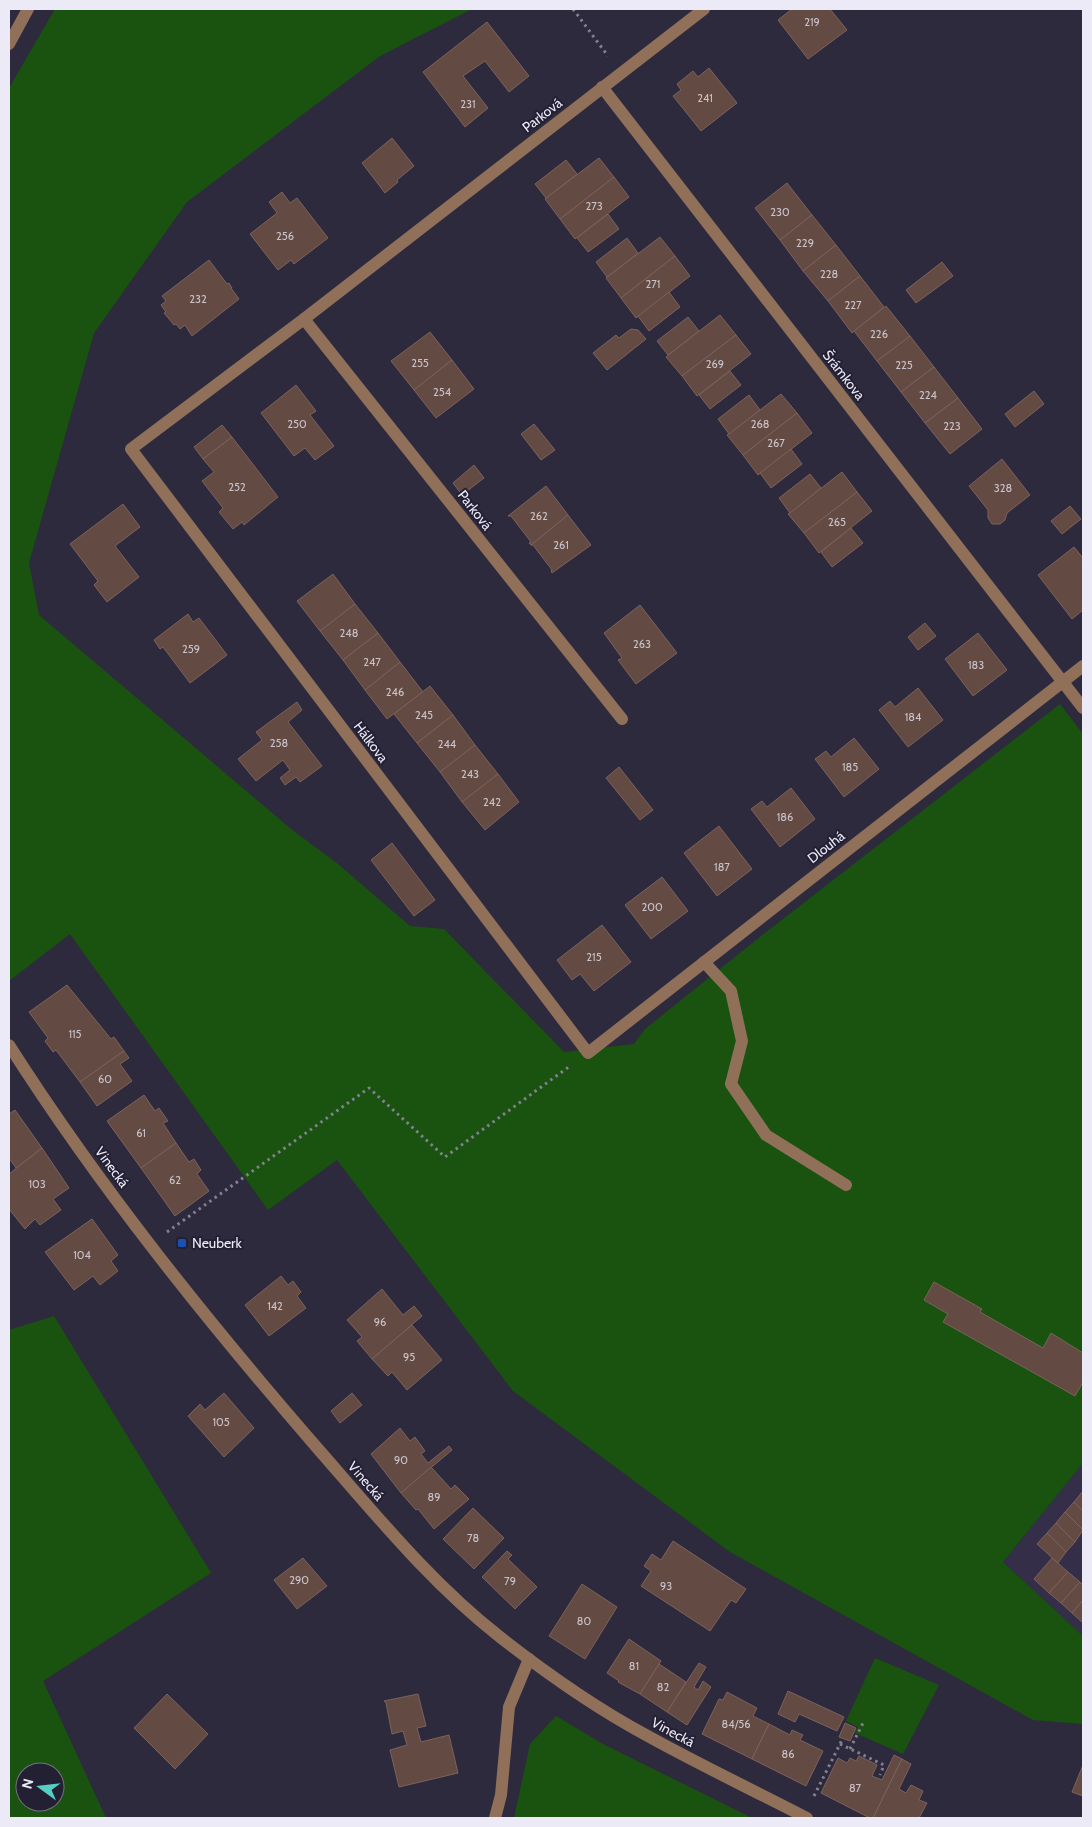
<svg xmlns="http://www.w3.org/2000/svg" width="1092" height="1827" font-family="Cabin,sans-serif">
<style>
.built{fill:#342e49}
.green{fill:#19530f;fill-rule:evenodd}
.building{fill:#634a43;stroke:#7d625b}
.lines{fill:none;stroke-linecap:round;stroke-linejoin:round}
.path{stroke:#838091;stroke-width:3;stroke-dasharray:2.5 4;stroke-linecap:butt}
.minor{stroke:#91705a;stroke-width:12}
.transit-dot{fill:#1a4fb4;stroke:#242034;stroke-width:2}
.labels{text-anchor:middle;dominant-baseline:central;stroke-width:4;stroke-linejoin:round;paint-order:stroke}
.number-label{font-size:11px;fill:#cac2ca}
.street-label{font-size:14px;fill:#eceaf7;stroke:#242034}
.poi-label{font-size:14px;fill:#eceaf7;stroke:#242034;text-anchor:start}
</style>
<rect width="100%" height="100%" fill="#2e2a3e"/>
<path class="built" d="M1083,1463v173l-80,-74z"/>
<g class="green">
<path d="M55,9h417l-92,47 -193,146 -93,131 -65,230 10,52 252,214 47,35 72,62 34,3 120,123 70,-8 11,-15 120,-96 295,-229 23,30v729l-80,99 80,74v88l-50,-4 -303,-168 -217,-161 -176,-231 -69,50 -198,-276 -61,47v-893z"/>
<path d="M54,1316l157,257 -168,108 63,137h-97v-488zM25,1772h30v30h-30z"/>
<path d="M875,1658l64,27 -36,69 -48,-21 3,-6 -12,-6z"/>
<path d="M556,1716l47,28 149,74h-238l16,-74z"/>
</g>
<g class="building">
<path d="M792,9h38l17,21 -39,29 -30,-39z"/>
<path d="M487,22l42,54 -20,16 -24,-31 -22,15 25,32 -23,19 -42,-55z"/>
<path d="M709,68l28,35 -36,28 -28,-35 8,-6 -4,-6 16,-13 5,6z"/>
<path d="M392,138l22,28 -17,14 1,2 -13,11 -23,-30z"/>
<path d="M599,158l15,19 -54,42 -15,-20z"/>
<path d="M566,160l11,14 -31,24 -11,-14z"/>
<path d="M614,177l15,20 -54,42 -15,-20z"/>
<path d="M787,183l25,32 -32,25 -25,-32z"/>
<path d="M282,192l8,11 7,-5 31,40 -34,26 -3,-4 -13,10 -28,-36 27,-21 -8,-11z"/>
<path d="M608,214l11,15 -31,23 -11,-14z"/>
<path d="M812,215l24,30 -33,26 -23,-31z"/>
<path d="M660,237l15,19 -54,42 -15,-20z"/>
<path d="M627,238l11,15 -31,24 -11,-15z"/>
<path d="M836,245l24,31 -32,25 -25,-30z"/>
<path d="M675,256l15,20 -54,42 -15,-20z"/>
<path d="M209,260l18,24 2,-1 3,5h-1l8,11 -47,37 -7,-11 -5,4 -4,-5 -2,1 -10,-12 2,-1 -5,-7 5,-4 -4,-5z"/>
<path d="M942,262l11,14 -37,27 -10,-13z"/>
<path d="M860,276l24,31 -32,26 -24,-32z"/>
<path d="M669,292l11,15 -31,24 -11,-15z"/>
<path d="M886,306l24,30 -33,25 -23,-30z"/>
<path d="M720,315l16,20 -54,41 -16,-19z"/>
<path d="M688,317l11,14 -31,24 -11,-14z"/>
<path d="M631,329l7,1 8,9 -39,31 -14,-17 23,-18 3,3z"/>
<path d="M430,332l22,28 -38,30 -23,-29z"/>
<path d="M736,335l15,19 -54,42 -15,-20z"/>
<path d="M910,336l24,31 -33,25 -24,-31z"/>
<path d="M452,360l22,29 -38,29 -22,-28z"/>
<path d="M934,367l24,31 -33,25 -24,-31z"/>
<path d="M730,371l11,14 -31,24 -11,-14z"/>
<path d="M296,385l20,26 -6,4 24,31 -19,14 -10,-12 -11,8 -33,-43z"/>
<path d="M1034,391l10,13 -29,23 -10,-13z"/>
<path d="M781,394l16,19 -54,42 -16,-20z"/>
<path d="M749,395l11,15 -31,24 -11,-15z"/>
<path d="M958,398l24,31 -32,25 -25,-31z"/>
<path d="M797,413l15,20 -54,42 -15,-20z"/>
<path d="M534,424l21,26 -14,10 -20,-26z"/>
<path d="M222,425l10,12 -29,22 -9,-12z"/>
<path d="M232,437l46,60 -34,28 -2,-3 -9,7 -14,-17 4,-4 -21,-27 12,-9 -11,-13z"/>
<path d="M791,449l11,15 -31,24 -11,-15z"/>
<path d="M1002,459l28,36 -23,18 -2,7 -5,4h-8l-4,-6v-8l-19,-24z"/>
<path d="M474,465l10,13 -22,17 -9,-12z"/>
<path d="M842,472l15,20 -53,41 -16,-19z"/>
<path d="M810,474l11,14 -31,25 -11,-15z"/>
<path d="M546,486l22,29 -37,30 -2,-2 2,-1 -20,-26h-3z"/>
<path d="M857,492l15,19 -53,42 -15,-20z"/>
<path d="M123,504l17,23 -25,19 24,31 -32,25 -13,-17 4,-4 -28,-37z"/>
<path d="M1070,506l11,13 -19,15 -11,-13z"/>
<path d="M568,515l23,30 -39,28 -1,-2 1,-1 -19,-25h-2z"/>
<path d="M851,528l12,15 -31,24 -11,-15z"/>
<path d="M1074,547l9,11v6l-1,1 1,3v42l-11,9 -34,-44z"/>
<path d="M333,574l22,30 -35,27 -23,-30z"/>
<path d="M355,604l23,29 -35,27 -23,-29z"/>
<path d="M640,605l37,48 -41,31 -18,-24 4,-2 -18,-25z"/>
<path d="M188,614l5,8 6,-4 28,37 -37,28 -27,-36 -3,2 -6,-9z"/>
<path d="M925,623l11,13 -18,14 -10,-13z"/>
<path d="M378,633l22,29 -35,28 -22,-30z"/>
<path d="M978,633l29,37 -34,26 -28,-37z"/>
<path d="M400,662l23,30 -36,27 -22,-29z"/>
<path d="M430,686l23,29 -36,28 -23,-29z"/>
<path d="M918,688l25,32 -35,27 -29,-37 11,-9 5,6z"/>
<path d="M297,702l5,8 -14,12 34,44 -22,16 -4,-5 -11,8 -5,-7 10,-8 -7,-10 -27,21 -18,-22 24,-19 -6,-8z"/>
<path d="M453,715l22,30 -35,27 -23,-29z"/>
<path d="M854,738l25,31 -35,28 -29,-38 11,-8 5,6z"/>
<path d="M475,745l23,29 -36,28 -22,-30z"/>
<path d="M619,767l34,43 -13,10 -34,-42z"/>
<path d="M498,774l21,28 -34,28 -23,-28z"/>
<path d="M791,788l24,31 -35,28 -29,-38 11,-8 5,6z"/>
<path d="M719,826l33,43 -35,27 -33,-43z"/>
<path d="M392,843l43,57 -21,16 -43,-56z"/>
<path d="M662,877l26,34 -37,28 -26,-34z"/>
<path d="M602,925l29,37 -37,29 -14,-17 -8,6 -15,-20z"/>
<path d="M67,985l44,54 3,-2 10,14 -44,31 -24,-32 -3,2 -8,-11 3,-3 -19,-26z"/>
<path d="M124,1051l5,7 -9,6 12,17 -35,25 -17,-24z"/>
<path d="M144,1095l11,16 4,-3 9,13 -5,2 13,20 -35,25 -34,-47z"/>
<path d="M15,1110l27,38 -26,20 -7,-10v-44z"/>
<path d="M176,1143l13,19 5,-3 7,11 -4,4 12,17 -34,25 -34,-48z"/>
<path d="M42,1148l27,40 -16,11 8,11 -21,15 -5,-6 -10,10 -16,-20v-35z"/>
<path d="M92,1219l26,36 -7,6 7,10 -18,14 -7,-9 -19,14 -29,-38z"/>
<path d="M281,1276l7,9 5,-4 8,11 -4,4 9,12 -37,28 -24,-31z"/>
<path d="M934,1282l48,27 -2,3 63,36 8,-15 32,20v29l-8,14 -132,-74 5,-8 -24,-14z"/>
<path d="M382,1289l21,26 11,-9 8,10 -50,43 -15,-18 5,-4 -15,-17z"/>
<path d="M412,1325l30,35 -35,30 -15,-18 -4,4 -16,-17z"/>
<path d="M224,1393l30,35 -30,29 -36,-41 12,-12 5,6z"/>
<path d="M352,1393l10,12 -22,18 -9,-12z"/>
<path d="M400,1428l10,13 5,-4 10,14 -4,3 7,9 21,-17 3,4 -51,43 -30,-39z"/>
<path d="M431,1467l20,22 4,-4 14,14 -35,30 -16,-20 -2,1 -15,-17z"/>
<path d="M1083,1491v20l-9,-9z"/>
<path d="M1074,1502l9,9v19l-18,-18z"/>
<path d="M473,1508l31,30 -30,31 -31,-30z"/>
<path d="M1065,1512l18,18 -8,12 -19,-19z"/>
<path d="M1056,1523l19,19 -9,10 -19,-19z"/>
<path d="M1047,1533l19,19 -8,11 -21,-19z"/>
<path d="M673,1541l73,48 -10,14 -5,-3 -21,31 -69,-45 10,-15 -7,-5 8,-12 9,6z"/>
<path d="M507,1551l5,4 -4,4 29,28 -22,22 -33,-32z"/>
<path d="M303,1558l24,28 -30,23 -23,-29z"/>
<path d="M1052,1558l16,14 -19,21 -15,-14z"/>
<path d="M1068,1572l12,10 -19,21 -12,-10z"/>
<path d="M1080,1582l3,3v15l-11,13 -11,-10z"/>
<path d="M582,1584l35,23 -32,52 -36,-23z"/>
<path d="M1083,1600v23l-11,-10z"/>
<path d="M629,1639l32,22 -21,33 -22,-12 1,-1 -12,-8z"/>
<path d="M699,1663l7,4 -12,20 4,3 5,-9 8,6 -24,38 -20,-13z"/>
<path d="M659,1664l27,18 -19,30 -27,-18z"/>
<path d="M788,1691l56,26 -7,14 -38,-17 -4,8 -17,-8z"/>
<path d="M727,1692l30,16 -4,8 16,8 -17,35 -50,-25 17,-35 4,1z"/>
<path d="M167,1694l41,40 -33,35 -41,-41z"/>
<path d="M418,1694l8,32 -9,2 4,14 28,-7 9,38 -59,14 -9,-37 17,-5 -4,-14 -11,3 -6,-31 -2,-2z"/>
<path d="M845,1723l11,5 -6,13 -11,-4z"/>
<path d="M769,1724l21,11 2,-5 11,5 -3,5 23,11 -17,35 -54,-27z"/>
<path d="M894,1755l8,4 -29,59h-3l-49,-25 17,-35 9,5 3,-5 6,3 3,-5 18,9 -5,11 10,4z"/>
<path d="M902,1759l9,5 -12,25 7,4 5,-8 12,6 -4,9 8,3 -8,15h-46z"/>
<path d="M1083,1765v31l-11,-4z"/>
</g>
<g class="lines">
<g class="path">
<path d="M573,9l35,47"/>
<path d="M167,1232l202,-144 76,69 125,-91"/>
<path d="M840,1744l44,21 -4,10"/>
<path d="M850,1749l14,-28"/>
<path d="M814,1796l28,-56"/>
</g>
<g class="minor">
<path d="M704,9l-400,310 -173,130 457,604 495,-387"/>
<path d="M9,44l19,-35"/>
<path d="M602,87l481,621"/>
<path d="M304,319l318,400"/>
<path d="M704,962l27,29 11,50 -11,43 35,51 80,50"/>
<path d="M9,1045c91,143 199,277 310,405 57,65 112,133 181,187 46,36 94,70 146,98 52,29 107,55 161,83"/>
<path d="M495,1818l6,-23 8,-88 20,-48"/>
</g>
</g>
<rect class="transit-dot" x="177" y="1238" width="10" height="10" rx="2.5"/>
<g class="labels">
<g class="number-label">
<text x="812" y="22">219</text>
<text x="705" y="98">241</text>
<text x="468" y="104">231</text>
<text x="594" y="206">273</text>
<text x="780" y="212">230</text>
<text x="285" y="236">256</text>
<text x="805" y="243">229</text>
<text x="829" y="274">228</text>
<text x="653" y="284">271</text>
<text x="198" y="299">232</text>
<text x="853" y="305">227</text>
<text x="879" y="334">226</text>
<text x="420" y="363">255</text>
<text x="715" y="364">269</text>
<text x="904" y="365">225</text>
<text x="442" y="392">254</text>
<text x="928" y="395">224</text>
<text x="297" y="424">250</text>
<text x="760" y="424">268</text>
<text x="952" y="426">223</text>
<text x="776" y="443">267</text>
<text x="237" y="487">252</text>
<text x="1003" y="488">328</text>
<text x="539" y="516">262</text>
<text x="837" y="522">265</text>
<text x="561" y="545">261</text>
<text x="349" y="633">248</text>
<text x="642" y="644">263</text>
<text x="191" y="649">259</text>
<text x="372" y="662">247</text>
<text x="976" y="665">183</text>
<text x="395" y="692">246</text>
<text x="424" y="715">245</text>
<text x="913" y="717">184</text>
<text x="279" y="743">258</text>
<text x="447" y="744">244</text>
<text x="850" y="767">185</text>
<text x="470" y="774">243</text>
<text x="492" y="802">242</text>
<text x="785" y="817">186</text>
<text x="722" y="867">187</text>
<text x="652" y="907">200</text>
<text x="594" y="957">215</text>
<text x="75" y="1034">115</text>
<text x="105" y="1079">60</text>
<text x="141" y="1133">61</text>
<text x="175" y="1180">62</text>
<text x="37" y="1184">103</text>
<text x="82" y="1255">104</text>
<text x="275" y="1306">142</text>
<text x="380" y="1322">96</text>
<text x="409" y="1357">95</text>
<text x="221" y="1422">105</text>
<text x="401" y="1460">90</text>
<text x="434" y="1497">89</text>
<text x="473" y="1538">78</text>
<text x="299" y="1580">290</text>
<text x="510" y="1581">79</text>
<text x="666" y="1586">93</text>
<text x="584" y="1621">80</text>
<text x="634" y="1666">81</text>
<text x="663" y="1687">82</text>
<text x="736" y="1724">84/56</text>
<text x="788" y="1754">86</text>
<text x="855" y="1788">87</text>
</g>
<g class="street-label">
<text transform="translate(542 115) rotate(-38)">Parková</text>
<text transform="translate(844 375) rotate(52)">Šrámkova</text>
<text transform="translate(475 510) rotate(52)">Parková</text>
<text transform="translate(371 742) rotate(53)">Hálkova</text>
<text transform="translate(826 847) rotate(-38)">Dlouhá</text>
<text transform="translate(112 1167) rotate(54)">Vinecká</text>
<text transform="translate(366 1481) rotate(49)">Vinecká</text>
<text transform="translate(673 1732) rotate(28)">Vinecká</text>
</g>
<g class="poi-label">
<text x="192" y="1243">Neuberk</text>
</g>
</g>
<rect width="1092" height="1827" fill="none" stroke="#eceaf7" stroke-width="20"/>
<g transform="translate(40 1787) rotate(285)"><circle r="24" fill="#242034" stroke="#747182"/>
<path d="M0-4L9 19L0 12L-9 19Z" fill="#56cec4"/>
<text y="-8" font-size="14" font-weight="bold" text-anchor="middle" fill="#eceaf7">N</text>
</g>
</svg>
